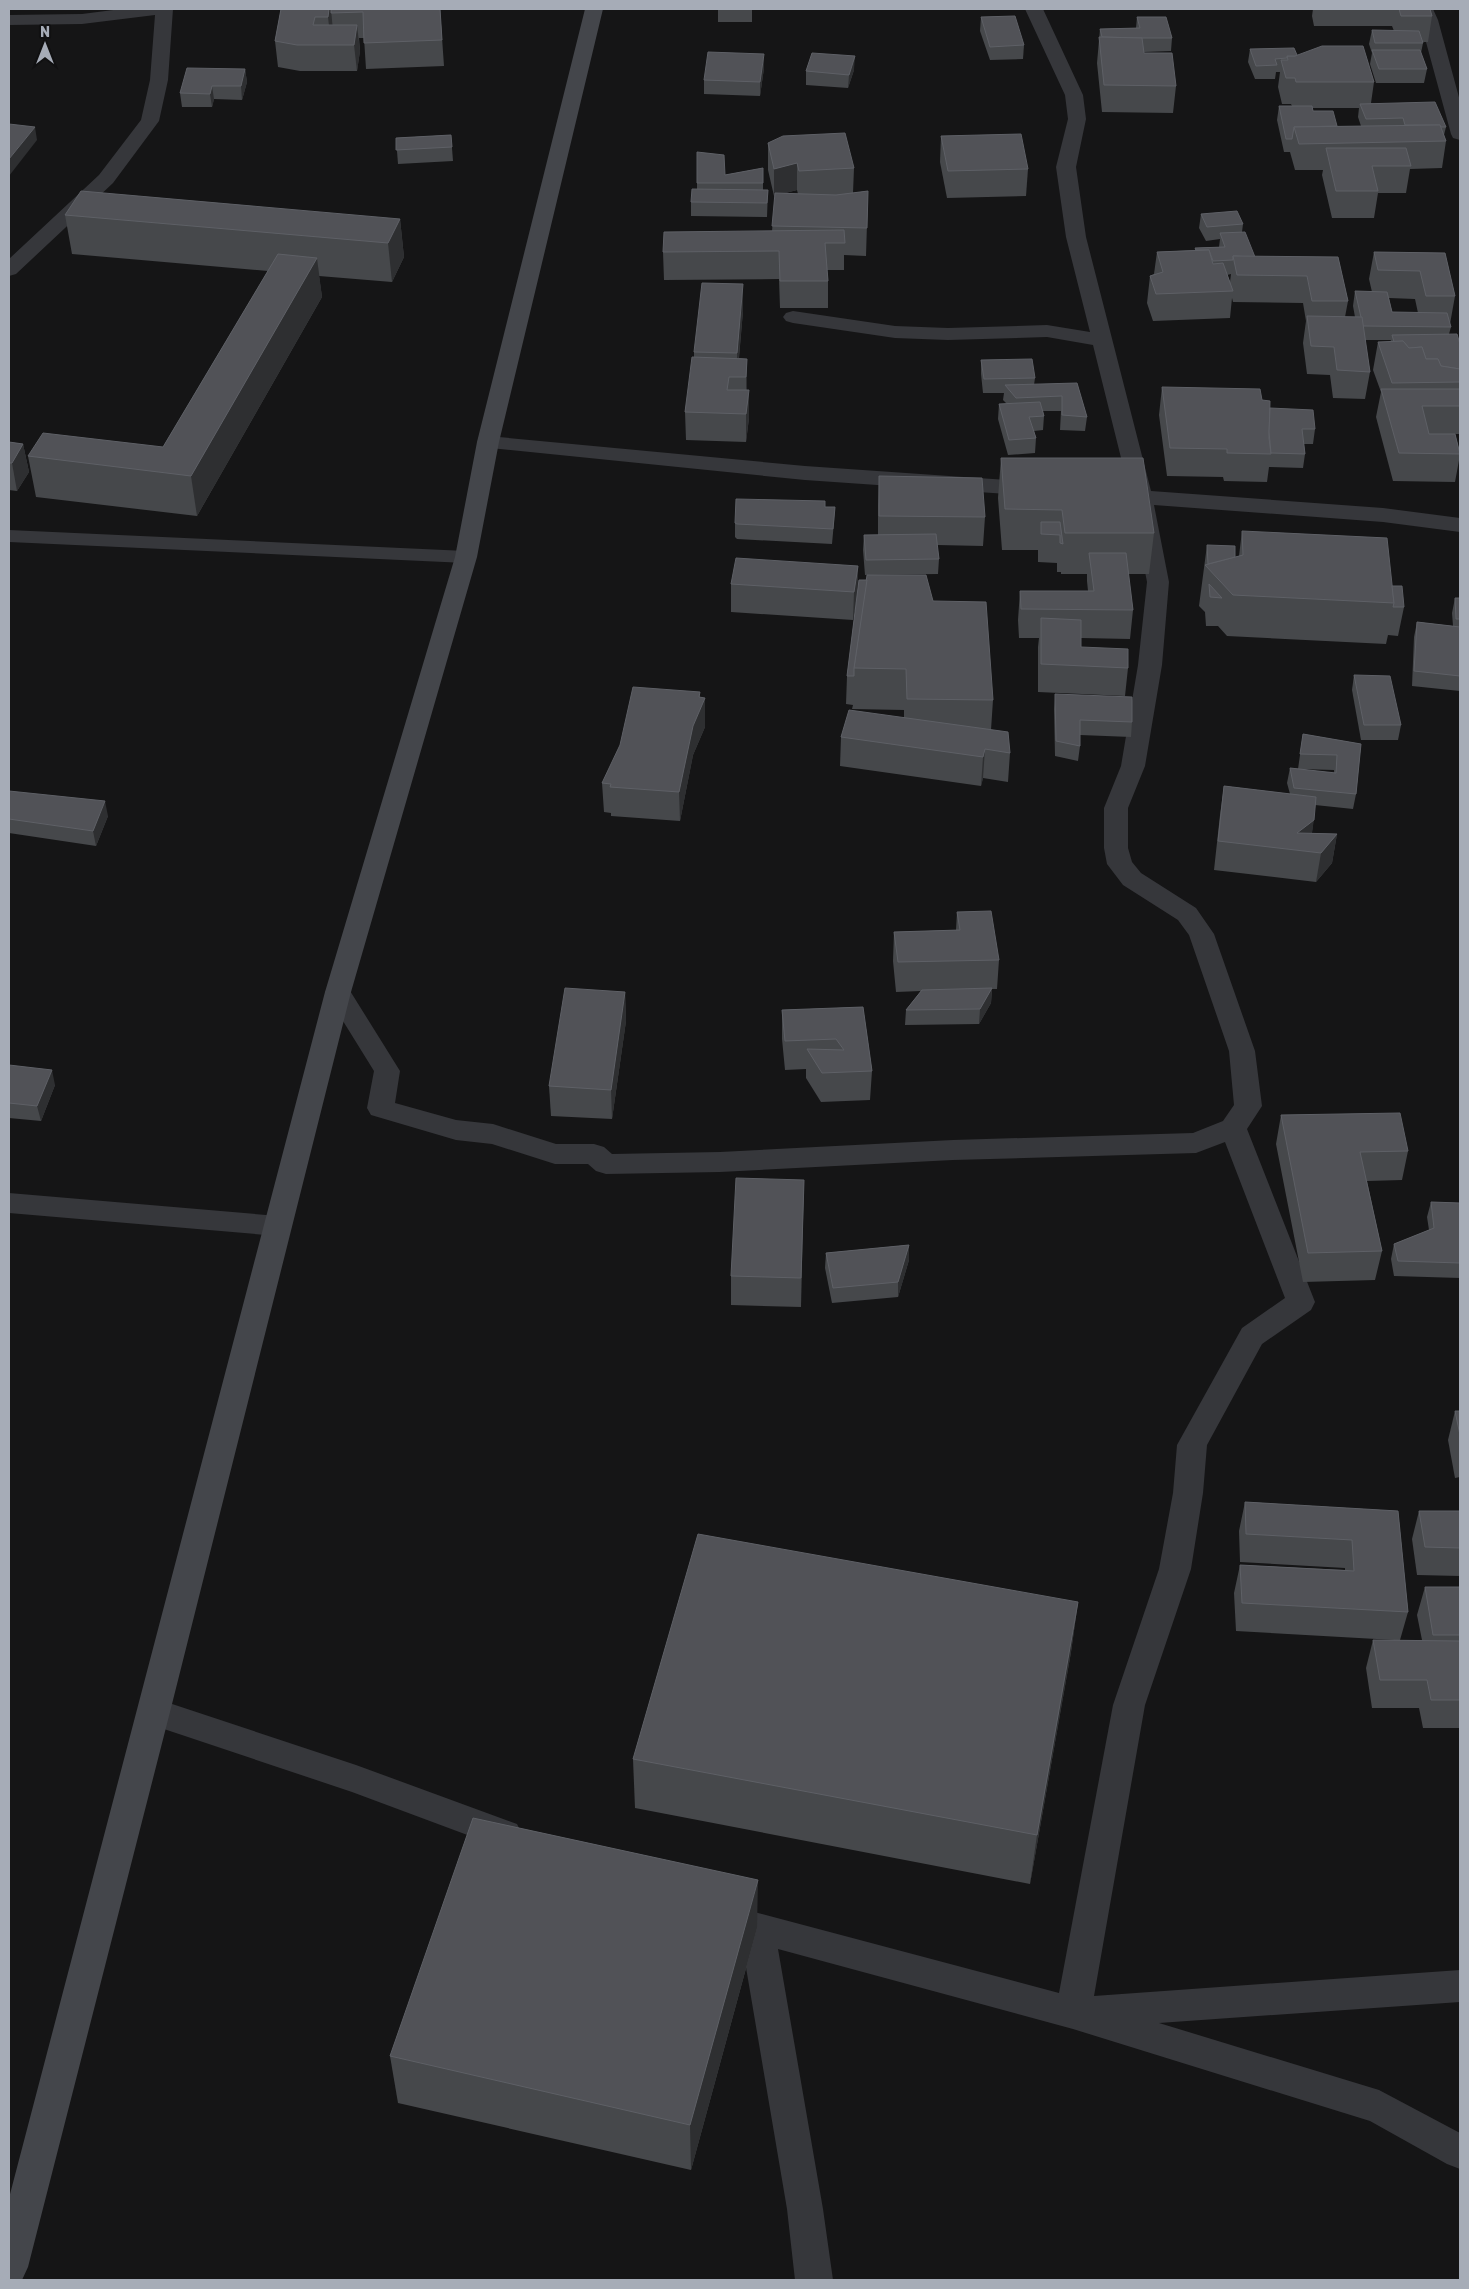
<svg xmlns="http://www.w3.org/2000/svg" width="1469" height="2289" font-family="Rubik,sans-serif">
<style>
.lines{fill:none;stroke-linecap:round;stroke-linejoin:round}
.service{fill:#36373b;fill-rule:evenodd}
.minor{fill:#36373b;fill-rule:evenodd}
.secondary{fill:#44464b;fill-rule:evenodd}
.wall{fill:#46484b;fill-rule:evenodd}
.shaded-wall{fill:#2e2f31}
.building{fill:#515257;stroke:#5e6066}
</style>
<rect width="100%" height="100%" fill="#151516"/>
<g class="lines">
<path class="service" d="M9,530l457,21 7,2 3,4 -3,4 -7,2 -457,-21z"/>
<g class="minor">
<path d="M121,9h52l-5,71 -9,41 -46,62 -97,91 -7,2v-17l90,-84 42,-55 9,-40 5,-65 -73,9 -73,1v-10l73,-1z"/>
<path d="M1025,9h18l40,86 3,24 -10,48 10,70 65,254 232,17 77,10v14l-77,-10 -229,-17 15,77 -7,83 -17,101 -17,42v40l4,14 9,11 55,35 18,26 41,117 7,55 -15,23 68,173 -4,8 -49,34 -55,101 -4,48 -12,76 -46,136 -51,291 366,-26v32l-301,21 220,67 81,43v36l-13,-5 -77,-43 -297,-92 -295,-80 45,260 10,71h-38l-8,-71 -46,-271 -32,-13 -5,-11 5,-11 12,-4 37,14 301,80 54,-288 46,-136 14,-76 4,-48 65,-117 43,-30 -60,-156 -29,11 -243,7 -233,12 -114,2 -10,-3 -8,-7h-33l-63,-20 -36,-4 -85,-25 -4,-7 7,-37 -49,-79 4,-6 9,-3 9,3 53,85 -5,32 61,17 37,4 63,20h38l10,3 8,7 108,-2 233,-12 240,-7 30,-12 11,-16 -5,-54 -40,-116 -11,-15 -55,-35 -16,-21 -3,-16v-40l17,-42 17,-101 9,-83 -15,-79 -14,-2 -3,-5 3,-5 11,-1 -36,-145 -46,-8 -99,3 -53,-2 -102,-15 -7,-2 -3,-4 3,-4 7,-2 102,15 53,2 99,-3 43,7 -24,-95 -10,-70 12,-48 -3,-24z"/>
<path d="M1415,9h18l5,11 22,81v39l-7,-2 -2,-4 -31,-114z"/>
<path d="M488,436l317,30 230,16 8,2 3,5 -3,5 -8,2 -230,-16 -325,-33 -3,-5 3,-5z"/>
<path d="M9,1193l269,23 10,3 4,7 -4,7 -10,3 -269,-23z"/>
<path d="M154,1698l202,67 161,59 5,10 -5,10 -12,5 -153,-57 -209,-70 -5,-10 5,-10z"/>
</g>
<path class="secondary" d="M585,9h18l-104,433 -22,115 -126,435 -181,720 -142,555 -6,13h-13v-82l316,-1206 130,-435 22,-115z"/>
</g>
<g class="wall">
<path d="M281,9h159l4,57 -78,3 -2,-31h-5l1,13 -3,20h-57l-22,-4 -3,-26z"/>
<rect x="718" y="9" width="34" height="13"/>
<path d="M1313,9h117l2,7 -4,26h-6l1,1 -2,10 6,16 -3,14h-48l-6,-19 2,-11 -3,-9 3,-14 22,1 -2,-5h-78l-2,-10z"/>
<path d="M981,17l43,28 -1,14 -33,1 -10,-29z"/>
<path d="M1137,17l35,21 -1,13 -27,1v1l32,33 -3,27 -71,-1 -5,-49 3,-34 36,-1z"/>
<path d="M1250,49l47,6 77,27 -3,21 75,24 -2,8 2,6 -4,27 -32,1 -4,24h-28l-4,25h-42l-10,-43 1,-5h-28l-5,-18h-6l-7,-32 2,-14h13l-1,-2h-9l-4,-17 2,-15h-4l-1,7h-20l-7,-17zM1313,108h46l-1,9 3,9h-24l-24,-15z"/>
<path d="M764,68l-4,28 -56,-2v-14z"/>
<path d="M245,69l2,13 -5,18 -28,-1 -2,8h-30l-2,-14z"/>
<path d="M854,70l-6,18 -42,-3v-14z"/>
<path d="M451,135l2,26 -55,3 -2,-26z"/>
<path d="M941,136l87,33 -2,27 -79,2 -7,-36z"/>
<path d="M768,143l86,25 -1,25 15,-2 -2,65 -22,-1v15h-17l1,11v27h-48l-1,-29 -115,1 -1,-28 109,-21 3,-35h-1l-6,-26zM797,190l1,4 -13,-1z"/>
<path d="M697,152l28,23 38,-7v22h5l-1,27 -76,-1v-14l6,-13z"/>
<path d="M1201,214l42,10 -1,8 13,25h83l10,44 -3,16h10l-2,-11 2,-15 17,1 -3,-13 5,-27 71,1 10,43 -5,28 1,3 -2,7 11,10v90h-5l5,19v2l-5,27 -62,-1 -17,-64 5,-25 -8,-22 5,-28h12l1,-2h-26l5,32 -5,27 -32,-1 -3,-23 -23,-1 -4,-31 3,-22 -3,-18 -70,-1 -1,-4 -2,20 -77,3 -6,-18 3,-27 4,-2 3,-22 38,-2v-2l24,-1 1,-8 -14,2 -7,-13zM1231,274l-1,8 -3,-7zM1389,298l26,1 3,14 -26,-1z"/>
<path d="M65,215l335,4 4,38 -12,25 -73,-6 3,21 -125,219 -161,-19 -8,-41 135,-9 105,-176 -196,-17z"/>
<path d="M743,311l-4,47 8,1v31l2,28 -3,24 -60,-2 -1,-28 9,-55v-5z"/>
<path d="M981,360l54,18 -1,7 43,-2 10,34 -2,14 -25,-1 1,-19h-18l1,5 -1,14 -9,1 2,7 -1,15 -27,2 -10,-36 1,-15h8l-4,-4 1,-7h-21l-2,-19z"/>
<path d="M1162,387l100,13 8,8 45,21 -2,15h-9l1,10 -2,14 -34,-1 -2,15 -43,-1 -1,-4 -56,-1 -8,-61z"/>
<path d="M9,442l14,2 6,28 -12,19 -8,-1z"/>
<path d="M1001,458l153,75 -5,41h-21l5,36 -3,29 -49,-1v9l47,21 -3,28 -87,-4v-45l1,-9h-20l-1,-18 2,-29h68l-1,-10v-7h-26v-2h-4v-9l-19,-1v-12h-36l-4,-52z"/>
<path d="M879,476l106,41 -2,29 -46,-1 2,14 -1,15 -73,1 -2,-25 1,-15h14v-30z"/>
<path d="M835,507l-1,15 -2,22 -95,-5 -2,-2v-14z"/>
<path d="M1242,531l150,55 12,21 -6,29 -10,-1 -2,9 -159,-8 -9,-10h-12l-1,-14 -6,-6 8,-61 28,12 4,-1z"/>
<path d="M858,566l-1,29 -4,25 -122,-8v-28z"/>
<path d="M859,580l74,21 60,99 -2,30 19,23 -2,29 -25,-4 -2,8 -141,-20 1,-29 63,-19v-8l-52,-1 1,-4 -7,-1 1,-28z"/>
<path d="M1455,598h5v93l-48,-5 2,-49 3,-15 36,4 -1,-13z"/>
<path d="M1354,675l47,50 -3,15h-37l-9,-50z"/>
<path d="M1055,694l77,28 -1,15 -51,-2v11l-2,15 -23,-5 -1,-47z"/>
<path d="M700,697l5,30 -12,28 -13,66 -69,-5v-3l-7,-1 -2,-29z"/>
<path d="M1303,734l58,10 -5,50 -3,15 -38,-4 -3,28 25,1 -5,29 -16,19 -102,-12 6,-55 4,-29 66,8 -3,-11 3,-15 44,5v-3l-36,-1z"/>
<path d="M9,791l99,25 -12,30 -87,-13z"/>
<path d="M957,912l42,48 -2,29h-5l-1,14 -12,21 -74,1 1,-15 15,-19 -25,1 -3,-31 1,-29 62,-2z"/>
<path d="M625,992l1,29 -14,98 -61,-3 -2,-30z"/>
<path d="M863,1007l9,64 -2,29 -49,2 -15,-24v-9l-21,1 -3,-31v-29z"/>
<path d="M9,1065l46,20 -14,36 -32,-3z"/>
<path d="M1281,1115l127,36 -6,29 -35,1 15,70 -7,29 -72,2 -27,-138z"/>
<path d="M804,1180l-3,127 -70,-2v-29z"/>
<path d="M1431,1202l29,1v75l-66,-2 -3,-17 3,-15 35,-14 -2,-13z"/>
<path d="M909,1245v15l-11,37 -66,6 -7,-35 1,-15z"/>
<path d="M1455,1411h5v66l-5,1 -7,-38z"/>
<path d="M1245,1502l153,9 10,101 -8,28h22l-5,-25 8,-28h35v141h-37l-4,-20h-47l-6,-40 7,-28h21l-158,-9 -2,-38 6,-28 105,5v-2l-105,-6 -1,-31z"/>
<path d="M1419,1511h41v65l-43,-1 -5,-36z"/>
<path d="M1078,1602l-7,50 -41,232 -395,-76 -2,-49z"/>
<path d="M757,1928l-66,242 -293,-67 -8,-47z"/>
</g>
<g class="shaded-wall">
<path d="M329,9h2l2,22 -2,12 -3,-26z"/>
<path d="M357,25l3,26 -3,20 -3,-26z"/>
<path d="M764,54v14l-4,28v-14z"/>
<path d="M855,56l-1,14 -6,18 1,-13z"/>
<path d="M245,69l2,13 -5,18 -1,-14z"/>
<path d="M212,86l2,13 -2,8 -2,-13z"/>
<path d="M35,127l2,13 -28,36v-17z"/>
<path d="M797,163v27l-23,6v-27z"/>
<path d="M400,219l4,38 -12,25 -4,-39z"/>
<path d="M317,258l5,39 -125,219 -6,-40z"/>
<path d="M743,284v27l-6,66v-24z"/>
<path d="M747,359v27l-1,19v-28z"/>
<path d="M749,390v28l-3,24v-28z"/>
<path d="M23,444l6,28 -12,19 -5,-28z"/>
<path d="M858,566l-1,29 -4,25 1,-28z"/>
<path d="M700,692v17l5,-11v29l-12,28 -13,66 -1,-29z"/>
<path d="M985,749l-2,29 -2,8 2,-29z"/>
<path d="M105,801l3,15 -12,30 -3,-15z"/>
<path d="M1314,820l-5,29 -12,-16z"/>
<path d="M1337,834l-5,29 -16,19 5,-29z"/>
<path d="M992,988l-1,15 -12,21 1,-15z"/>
<path d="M625,992l1,29 -14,98 -1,-29z"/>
<path d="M52,1070l3,15 -14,36 -4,-15z"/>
<path d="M909,1245v15l-11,37v-15z"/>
<path d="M1078,1602l-7,50 -41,232 7,-49z"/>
<path d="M758,1880l-1,48 -66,242 -1,-45z"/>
</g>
<g class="building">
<path d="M281,9h48l-1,8h-13l-2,8h44l-3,20h-57l-22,-4z"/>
<path d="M331,9h109l2,31 -78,3 -1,-31 -32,1z"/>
<path d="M1399,9h31l2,7h-31z"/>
<path d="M1015,16l9,29 -34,2 -9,-30z"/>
<path d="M1137,17h29l6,21h-30l-40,-1 -2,-8 40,-1z"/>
<path d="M1372,30l47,1 4,12h-48z"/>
<path d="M1099,37l43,1 2,15h28l4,33 -72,-1z"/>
<path d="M1322,46h41l11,36h-78l-1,-4h-9l-5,-18h7l-1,-4h8z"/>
<path d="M1294,48l3,7 -2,1h-8v2l-12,1 2,6 -21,1 -6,-17z"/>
<path d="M1372,50h48l7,19h-48z"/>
<path d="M708,52l56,2 -4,28 -56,-2z"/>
<path d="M812,53l43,3 -6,19 -43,-4z"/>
<path d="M187,68l58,1 -4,17h-29l-2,8 -30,-1z"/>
<path d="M1435,102l11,25h-5l-1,-2h-35l-2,-7 -37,1 -6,-15z"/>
<path d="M1279,106h33l1,5h20l4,15 -43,1 -2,12h-6z"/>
<path d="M9,124l26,3 -26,32z"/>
<path d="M1440,125l6,16 -147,3 -5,-17z"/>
<path d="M845,133l9,35 -55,3 -2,-8 -23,6 -6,-26 15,-7z"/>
<path d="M1021,134l7,35 -80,2 -7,-35z"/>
<path d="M451,135l1,12 -56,3v-12z"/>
<path d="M1326,148h80l5,18h-39l6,25h-42z"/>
<path d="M697,152l27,3 1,20 38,-7v15h-66z"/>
<path d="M692,189l76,1 -1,13 -76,-1z"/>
<path d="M81,191l319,28 -12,24 -323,-28z"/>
<path d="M868,191l-1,37 -95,-2 3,-33 61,2z"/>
<path d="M1237,211l6,13 -36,3 -6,-13z"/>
<path d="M844,230l1,13h-20l3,38h-48l-1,-30 -116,1 1,-20z"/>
<path d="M1245,232l10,25 -22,-1v4l-20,1 -4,-11h-13l-1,-2 30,-1 -5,-14z"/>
<path d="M1209,250l4,14 10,-1 10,28 -77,3 -6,-18 13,-4 -6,-20z"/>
<path d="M1374,252l71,1 10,43h-29l-6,-25 -42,-1z"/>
<path d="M278,254l39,4 -126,218 -163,-20 15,-23 120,14z"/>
<path d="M1233,256l105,1 10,44h-36l-5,-25 -70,-1z"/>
<path d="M702,283l41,1 -6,69 -43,-1z"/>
<path d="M1355,291l32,1 5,20 55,1 4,14 -88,-1z"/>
<path d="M1307,316l55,1 8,55 -33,-2 -3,-23 -23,-1z"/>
<path d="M1457,334l3,10v25l-19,-3 -3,-7h-12l-4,-12 -13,1 -6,-7 -9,1 -2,-7z"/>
<path d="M1403,341l6,7 13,-1 4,12h12l3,7 19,3v13l-68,1 -14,-41z"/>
<path d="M692,357l55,2 -1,18h-17l-2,13h22l-3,24 -61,-2z"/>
<path d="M1032,359l3,19 -51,1 -3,-19z"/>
<path d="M1077,383l10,34 -25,-2v-19l-46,2 -11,-13z"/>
<path d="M1162,387l98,2 2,11 8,1 -1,37 2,16 -44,-1v-4l-57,-1z"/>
<path d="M1381,389h79v17h-38l7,28h26l5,20 -61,-1z"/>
<path d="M1040,402l4,14 -15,1 7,21 -27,2 -10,-36z"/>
<path d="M1270,408l43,2 2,19h-13l3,25 -34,-1 -2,-21z"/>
<path d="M9,442l14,2 -11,19h-3z"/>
<path d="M1001,458h142l11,75h-89l-3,-23 -57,-1z"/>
<path d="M879,476l103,2 3,39 -106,-1z"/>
<path d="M736,499l89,2v6h10l-2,22 -96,-5 -2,-1z"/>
<path d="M1041,522h19l3,22 -3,-1v-8l-19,-1z"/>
<path d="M1242,531l145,7 7,65 -161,-8 -28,-30 38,-10z"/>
<path d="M936,534l3,25 -73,1 -2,-25z"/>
<path d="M1207,545l28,1v11l-27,7z"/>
<path d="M1089,553h37l7,57 -112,-1 -1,-18h74z"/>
<path d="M736,558l122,8 -4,26 -123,-8z"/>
<path d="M867,575h59l7,26 53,1 7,98 -86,-1 -1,-30 -52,-1z"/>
<path d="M859,580h8l-13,88v8h-7z"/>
<path d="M1209,584l13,14 -12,-1z"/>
<path d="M1392,586h10l2,21h-11l1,-4z"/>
<path d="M1455,598h5v21h-4z"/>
<path d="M1041,618l40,2v27l47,2v19l-87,-4z"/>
<path d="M1417,622l43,5v49l-46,-5z"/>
<path d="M1354,675l36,1 11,49h-37z"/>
<path d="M633,687l67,5 -1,5 6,1 -12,28 -14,66 -69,-5 1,-3 -9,-1 18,-38z"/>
<path d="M1055,694l77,3v25l-52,-2v26l-24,-5z"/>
<path d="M849,710l159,22 2,21 -25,-4 -2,8 -142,-20z"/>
<path d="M1303,734l58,10 -5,50 -62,-6 -4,-20 46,5 1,-18 -37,-1z"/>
<path d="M1224,786l92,11 -2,23 -17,13 40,1 -16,19 -103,-12z"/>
<path d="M9,791l96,10 -12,30 -84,-12z"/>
<path d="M991,911l8,49 -101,2 -4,-30 66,-2 -3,-18z"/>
<path d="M565,988l60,4 -14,98 -62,-4z"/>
<path d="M992,988l-12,21 -74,1 16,-20z"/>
<path d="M863,1007l9,64 -50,2 -15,-24 37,1 -8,-11 -51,2 -3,-31z"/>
<path d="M9,1065l43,5 -15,36 -28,-3z"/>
<path d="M1400,1113l8,38 -48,1 22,99 -74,2 -27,-138z"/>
<path d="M736,1178l68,2 -3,98 -70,-2z"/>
<path d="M1431,1202l29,1v60l-62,-2 -4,-17 40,-16z"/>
<path d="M909,1245l-11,37 -65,6 -7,-35z"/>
<path d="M1455,1411h5v24z"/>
<path d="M1245,1502l153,9 10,101 -166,-9 -2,-38 114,6 -2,-31 -106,-6z"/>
<path d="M1419,1511h41v37l-35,-1z"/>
<path d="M698,1534l380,68 -41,233 -404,-76z"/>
<path d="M1425,1587h35v48h-27z"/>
<path d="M1373,1640l87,1v59h-29l-4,-20h-47z"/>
<path d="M473,1818l285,62 -68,245 -300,-69z"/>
</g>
<rect width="1469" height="2289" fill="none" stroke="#a6acb7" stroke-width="20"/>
<g transform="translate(45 45)" stroke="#101011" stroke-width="4" paint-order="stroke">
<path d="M0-4L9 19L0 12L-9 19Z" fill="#a6acb7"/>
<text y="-8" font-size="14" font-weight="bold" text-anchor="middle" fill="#a6acb7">N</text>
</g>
</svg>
